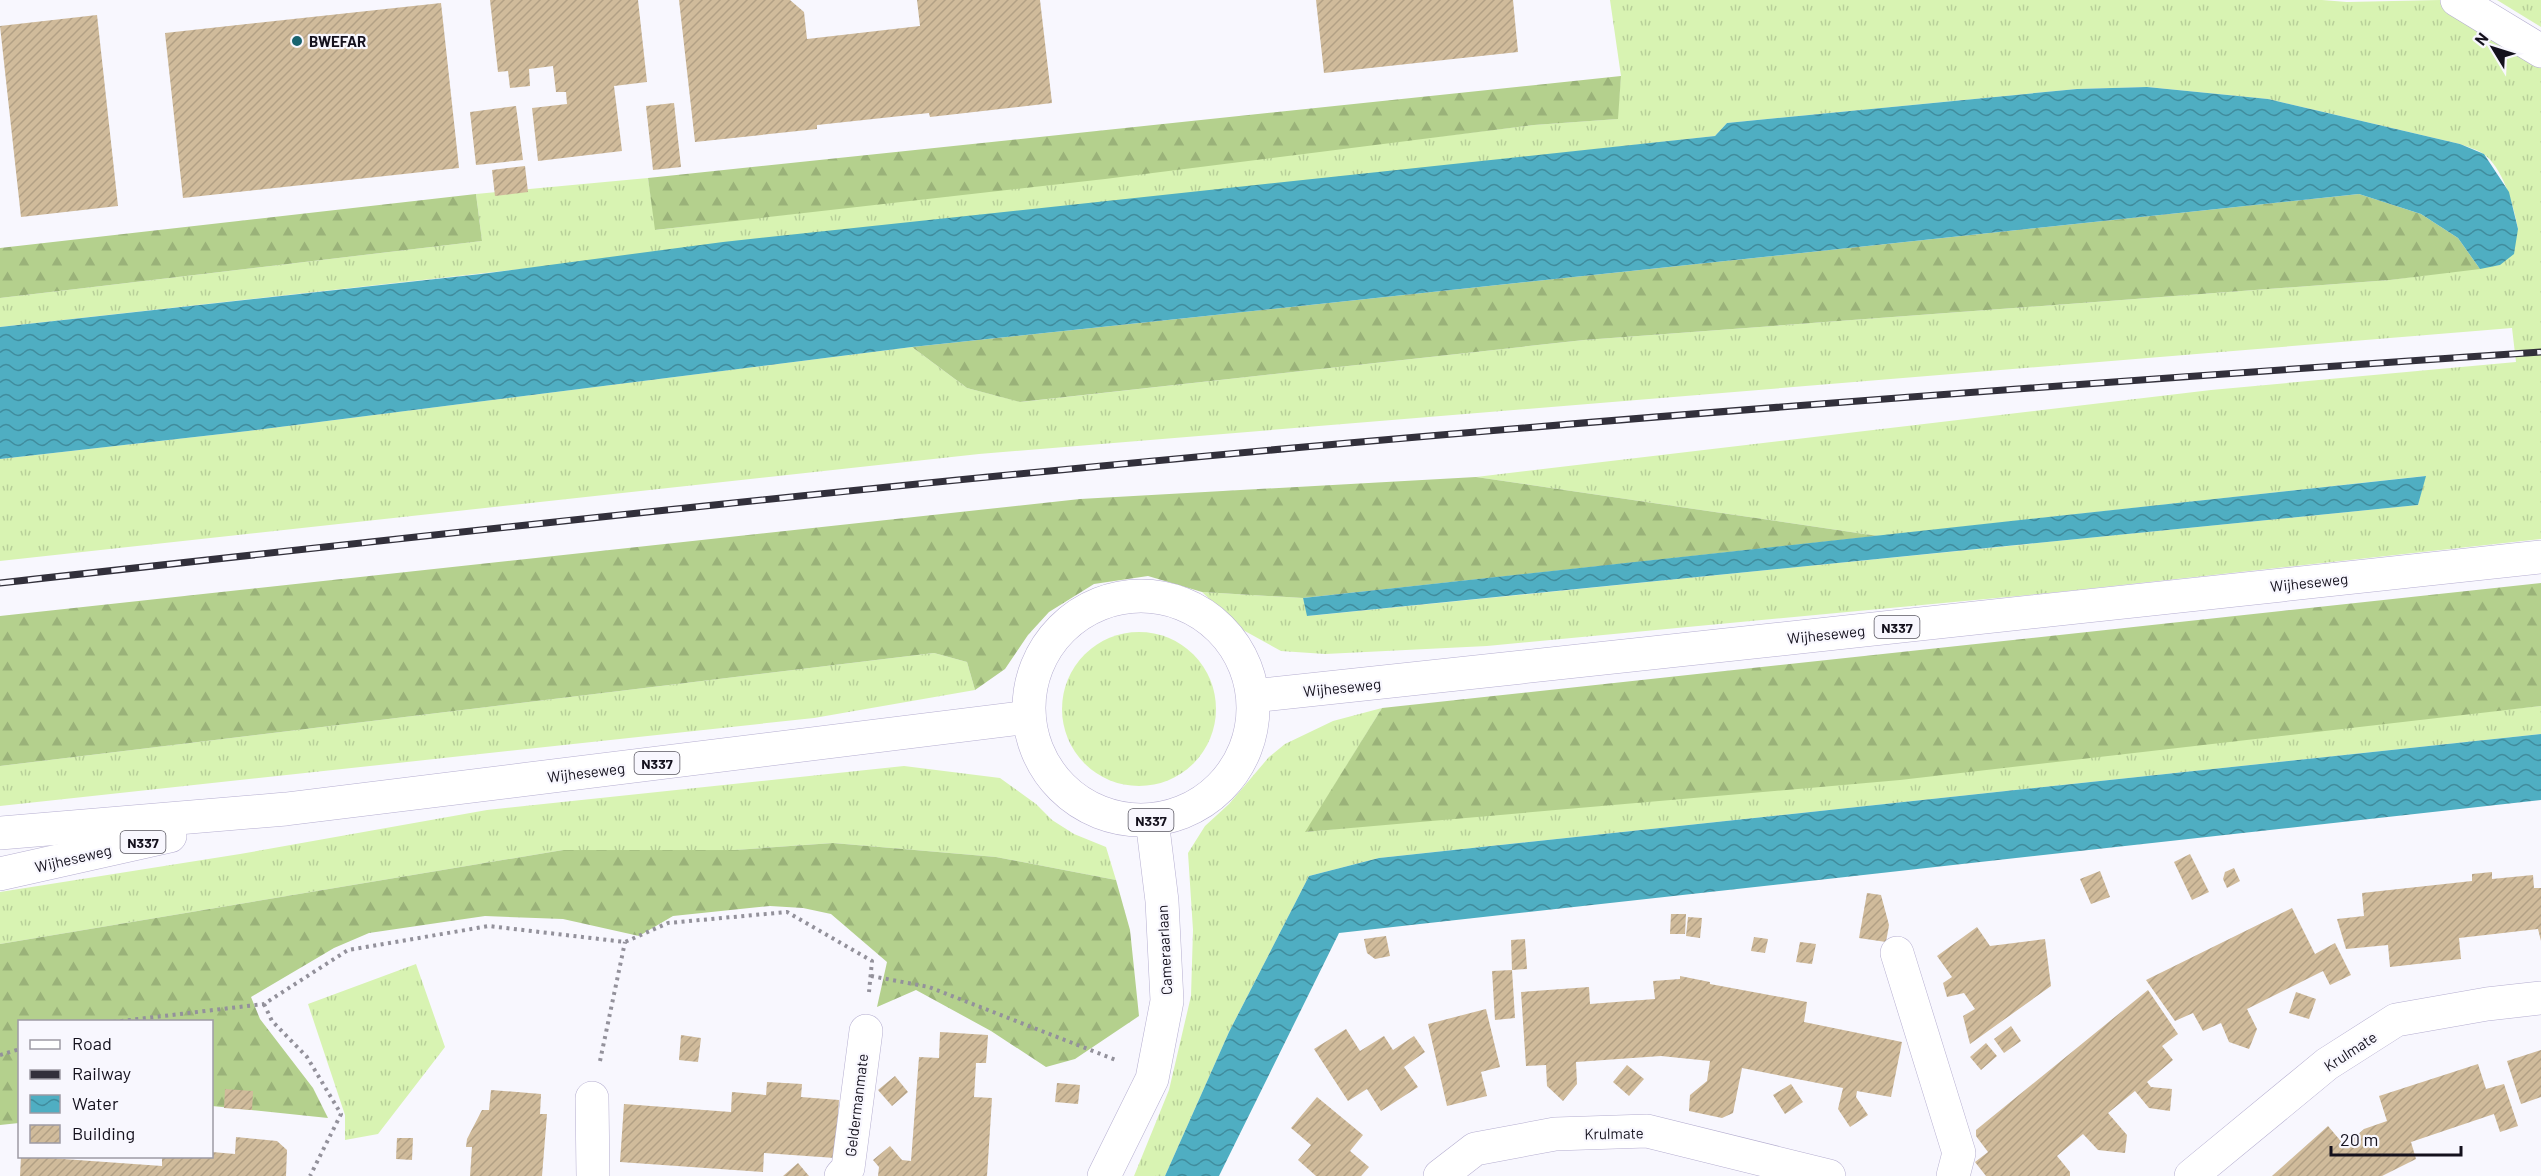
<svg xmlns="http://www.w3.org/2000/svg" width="2541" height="1176" font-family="Barlow,sans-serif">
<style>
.grass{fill:url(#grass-tufts)}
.forest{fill:url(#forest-firs)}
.water{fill:url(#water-waves)}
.building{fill:url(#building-hatch)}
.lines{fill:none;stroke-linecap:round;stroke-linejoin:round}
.minor-casing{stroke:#b5aed0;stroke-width:34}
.major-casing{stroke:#b5aed0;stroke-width:34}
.path{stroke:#93919b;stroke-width:4;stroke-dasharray:3 4.5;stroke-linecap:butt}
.minor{stroke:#fff;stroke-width:33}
.major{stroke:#fff;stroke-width:33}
.rail-casing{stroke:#32303b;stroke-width:7}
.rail{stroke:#f8f7fe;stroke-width:4.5;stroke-dasharray:14;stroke-linecap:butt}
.poi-dot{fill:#18636f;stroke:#f8f7fe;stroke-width:2}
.labels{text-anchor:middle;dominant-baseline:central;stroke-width:4.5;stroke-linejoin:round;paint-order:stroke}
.shield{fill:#f8f7fe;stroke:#585660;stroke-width:1.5}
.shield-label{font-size:14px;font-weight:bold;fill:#14111d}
.poi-label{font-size:15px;font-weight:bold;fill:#14111d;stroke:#f8f7fe;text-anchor:start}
.street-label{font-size:15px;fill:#14111d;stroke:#f8f7fe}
</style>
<defs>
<pattern id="grass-tufts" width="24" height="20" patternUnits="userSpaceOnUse" patternTransform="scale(1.5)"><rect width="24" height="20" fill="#d8f3b2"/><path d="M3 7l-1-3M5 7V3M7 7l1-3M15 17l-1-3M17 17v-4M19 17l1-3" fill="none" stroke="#b8cf99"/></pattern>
<pattern id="forest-firs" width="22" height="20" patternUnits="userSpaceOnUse" patternTransform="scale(1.5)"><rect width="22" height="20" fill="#b4d08d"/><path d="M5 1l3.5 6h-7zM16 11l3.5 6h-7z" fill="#9ab279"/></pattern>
<pattern id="water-waves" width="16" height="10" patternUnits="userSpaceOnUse" patternTransform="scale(1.5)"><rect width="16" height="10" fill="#4faec2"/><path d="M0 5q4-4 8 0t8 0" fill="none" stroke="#408c9d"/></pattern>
<pattern id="building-hatch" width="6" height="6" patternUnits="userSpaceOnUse" patternTransform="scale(1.5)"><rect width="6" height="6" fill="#d0bb9b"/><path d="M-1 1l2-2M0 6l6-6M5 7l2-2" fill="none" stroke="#b2a085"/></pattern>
</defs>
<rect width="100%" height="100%" fill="#f8f7fe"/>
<g class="grass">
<path d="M1610,0h712l25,2 93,-2 101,61v478l-492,54 -562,53 -162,8 -44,-3 -38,-21 -41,-38 101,6 5,18 1110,-111 7,-29 -547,60 -402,-59 735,-87 305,-28 -4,-34 -1533,126 -979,107v-102l248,-28 664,-84 55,41 54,14 563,-62 806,-60 110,-15 18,-36c-4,-22 -15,-63 -36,-76 -6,-4 -15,-6 -22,-9l-192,-45 -121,-12 -70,2 -350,34 -12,13 -1715,191v-29l482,-57 -6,-47 172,-16 8,52 878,-105 83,-6 4,-43z"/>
<path d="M2497,0h44v27z"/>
<circle cx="1139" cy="709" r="77"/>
<path d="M934,653l33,9 8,28 -161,28 -814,88v-40z"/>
<path d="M2541,706v28l-1162,124 -70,18 -80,156 -64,144h-31l35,-86 22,-94 2,-66 -5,-77 17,-27 24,-22 40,-47 16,-13 48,-23 49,-13 -76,124z"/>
<path d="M904,766l96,12 36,26 16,16 22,14 32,13 10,33 -120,-23 -163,-14 -98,7h-172l-563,94v-52l240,-38 247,-44z"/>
<path d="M416,964l29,83 -67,87 -33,6v-25l-37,-111z"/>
</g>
<g class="forest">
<path d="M1621,76l-3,43 -84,6 -429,54 -450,51 -7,-52z"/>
<path d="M476,194l6,47 -482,57v-50z"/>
<path d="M2359,194l62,20 37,24 22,31 -90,11 -806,60 -564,62 -53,-14 -55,-41z"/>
<path d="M1476,477l402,59 -575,62 -101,-6 -54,-16 -54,8 -45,28 -21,23 -23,34 -30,21 -8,-28 -33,-9 -934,113v-150l1080,-117z"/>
<path d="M2541,583v123l-641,74 -595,52 77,-124z"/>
<path d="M833,843l163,14 120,23 14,50 9,86 -64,43 -29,8 -55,-36 -75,-41 -39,17 10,-45 -56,-48 -28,-6 -33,-2 -97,10 -34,20 -76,-17 -78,-3 -116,17 -35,15 -83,49 9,22 53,69 15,30 -116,-12v-84h-192l-1,101 -19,2v-181l563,-94h172z"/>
</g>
<g class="water">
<path d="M2147,87l121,12 192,45 24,10 25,38 9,37 -4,25 -14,11 -20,4 -22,-31 -37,-24 -62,-20 -1447,153 -664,84 -248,28v-132l481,-53 242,-32 992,-106 12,-13 350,-34z"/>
<path d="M2426,476l-8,29 -1111,111 -4,-18z"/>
<path d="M2541,734v66l-1202,133 -120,243h-54l64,-144 80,-156 70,-18z"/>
</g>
<g class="building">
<path d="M490,0h148l9,82 -33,4 8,65 -84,10 -6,-53 35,-4 -1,-12h-10l-3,-26 -24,3 1,17 -20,2 -2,-17 -10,1z"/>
<path d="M679,0h111l14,12 3,27 113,-13 -3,-26h123l12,103 -122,14 -1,-4 -112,12v4l-122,13z"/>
<path d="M1316,0h197l5,52 -194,21z"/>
<path d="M441,3l18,165 -276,30 -18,-165z"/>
<path d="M97,15l21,191 -97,11 -21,-191z"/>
<path d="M674,103l7,64 -28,3 -7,-64z"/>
<path d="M516,106l7,54 -47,5 -6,-53z"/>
<path d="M525,166l3,26 -33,4 -3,-26z"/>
<path d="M2190,854l19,38 -17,8 -18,-38z"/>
<path d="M2234,868l6,13 -13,7 -4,-9 2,-7z"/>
<path d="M2100,871l10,26 -19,7 -11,-25z"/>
<path d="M2492,872v7l41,-4 1,13h7v53l-3,-12 -79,9 2,21 -71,8 -2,-22 -42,4 -9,-30 27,-3 -2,-23 110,-12v-7z"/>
<path d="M1867,893l14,2 8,30 -3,17 -27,-4z"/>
<path d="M2292,908l23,46 20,-11 16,32 -21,10 -7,-14 -76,38 10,20 -8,20 -20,-7 -8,-19 -18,8 -10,-18 -18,8 -29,-41z"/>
<path d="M1671,914h15l-1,20h-15z"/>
<path d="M1688,917l14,1 -2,20 -14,-2z"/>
<path d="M1977,927l13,19 55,-7 6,47 -81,58 -7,-28 12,-7 -11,-16 -17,4 -4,-14 9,-6 -15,-21z"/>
<path d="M1386,936l4,20 -15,3 -8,-6 -3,-14z"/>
<path d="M1754,937l14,2 -3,14 -14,-2z"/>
<path d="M1525,939l2,30 -15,1 -1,-30z"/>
<path d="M1800,942l16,2 -4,20 -16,-2z"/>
<path d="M1512,970l3,48 -20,2 -3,-49z"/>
<path d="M1680,976l30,6v2l97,18 -3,20 98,20 -11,55 -34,-6 -1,6 12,18 -18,12 -12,-18 5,-21 -101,-20 -9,45 -11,5 -33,-7 1,-16 17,-14 3,-20 -49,-5 -85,6 1,22 -14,17 -16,-15 -1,-21 -20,1 -5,-74 68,-5 1,17 65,-5 -2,-18 27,-2z"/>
<path d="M2148,990l30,44 -16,12 11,14 -26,22 4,5 21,2 -2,22 -21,-3 -14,-17 -27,22 19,22 -2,18 -27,-3 -15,-16 -26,22 13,16v4h-84l-11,-14 13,-10 -12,-16v-6z"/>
<path d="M2296,992l20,7 -7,20 -20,-6z"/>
<path d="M1486,1009l14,58 -19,5 6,24 -40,10 -19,-82z"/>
<path d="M2011,1026l10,15 -17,12 -10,-14z"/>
<path d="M1346,1029l14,22 24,-15 9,14 21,-14 11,16 -21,15 14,20 -37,24 -14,-22 -19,12 -34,-52z"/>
<path d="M940,1032l48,3 -2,28h-10l-2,34 18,1 -5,78h-109l1,-9 -6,-7 17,-14 12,14 9,1 8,-104 20,1z"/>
<path d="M681,1035l20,3 -3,24 -19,-2z"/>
<path d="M1986,1043l11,13 -16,14 -11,-13z"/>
<path d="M2541,1050v47l-20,7 -14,-43z"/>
<path d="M2478,1064l8,25 18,-5 14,42 -18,6 -6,-18 -83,28 5,17 -34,17h-110l56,-50 17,20 19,-17 23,-8 -8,-25z"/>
<path d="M1627,1065l17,14 -15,17 -16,-14z"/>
<path d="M895,1076l13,16 -16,14 -14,-16z"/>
<path d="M767,1082l35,2 -1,13 38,3 -4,58 -71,-5 -1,19 -143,-10 4,-58 107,8 1,-20 34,3z"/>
<path d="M1057,1083l23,2 -2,19 -23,-2z"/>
<path d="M1791,1084l12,18 -18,12 -12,-19z"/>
<path d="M225,1089l28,2 -1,19 -28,-2z"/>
<path d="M491,1090l50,4 -1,20h7l-5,62h-72l2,-29h-6l1,-8 15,-29h7z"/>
<path d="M1317,1097l46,38 -13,16 19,16 -8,9h-45l-18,-16 13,-15 -20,-17z"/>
<path d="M236,1137l41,4 10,9 -1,26h-266l1,-20 141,10v-10h50v-4l23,2z"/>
<path d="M397,1138h16l-1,22 -16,-1z"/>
<path d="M798,1163l11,13h-26l7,-6z"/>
</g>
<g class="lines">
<g class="minor-casing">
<g id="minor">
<path d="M2457,0l84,51"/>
<path d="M1897,953l62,200 -6,23"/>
<path d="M592,1098l1,78"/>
<path d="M841,1176l7,-8 18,-137"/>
<path d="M1104,1176l48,-97 15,-78 -5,-100 -10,-81"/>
<path d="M1440,1176l35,-27 80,-15 92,-3 182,45"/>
<path d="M2191,1176l136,-112 69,-44 91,-16 54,-6"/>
</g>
</g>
<g class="major-casing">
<g id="major">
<circle cx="1141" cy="708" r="112"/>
<path d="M1253,696l1288,-139"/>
<path d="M0,833l286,-24 743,-92"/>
<path d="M0,874l170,-38"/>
</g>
</g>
<g class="path">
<path d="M871,976l58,11 187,73"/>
<path d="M264,1004l8,17 35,36 34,57 -31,62"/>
<path d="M113,1022l151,-18 84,-54 141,-24 136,16 43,-19 119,-11 85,49 -3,31"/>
<path d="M0,1055l20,-6"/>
<path d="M600,1061l25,-119"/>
</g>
<use href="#minor" class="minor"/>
<use href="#major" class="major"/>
<g class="rail-casing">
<path id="rail" d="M0,583c476,-53 952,-106 1429,-147 370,-32 741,-59 1112,-84"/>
</g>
<use href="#rail" class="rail"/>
</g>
<circle class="poi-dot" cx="297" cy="41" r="6"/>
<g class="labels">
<g class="shield">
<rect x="1874.5" y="616" width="45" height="22" rx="4.5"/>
<rect x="634.5" y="752" width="45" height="22" rx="4.5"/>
<rect x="1128.5" y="809" width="45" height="22" rx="4.5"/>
<rect x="120.5" y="831" width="45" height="22" rx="4.5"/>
</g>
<g class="shield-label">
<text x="1897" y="627">N337</text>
<text x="657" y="763">N337</text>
<text x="1151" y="820">N337</text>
<text x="143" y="842">N337</text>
</g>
<g class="poi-label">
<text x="309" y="41">BWEFAR</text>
</g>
<g class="street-label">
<text transform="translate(2309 582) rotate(-6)">Wijheseweg</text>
<text transform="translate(1826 634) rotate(-6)">Wijheseweg</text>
<text transform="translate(1342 687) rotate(-6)">Wijheseweg</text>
<text transform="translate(586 772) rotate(-7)">Wijheseweg</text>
<text transform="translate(73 858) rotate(-13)">Wijheseweg</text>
<text transform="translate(1164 950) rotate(-93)">Cameraarlaan</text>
<text transform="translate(2350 1051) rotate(-33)">Krulmate</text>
<text transform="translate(856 1105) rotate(-83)">Geldermanmate</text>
<text transform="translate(1614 1133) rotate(-1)">Krulmate</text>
</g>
</g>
<rect x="18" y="1020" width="195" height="138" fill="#f8f7fe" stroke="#9d9ba4" stroke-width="1.5"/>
<rect x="30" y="1040" width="30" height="9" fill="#ffffff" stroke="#9d9ba4" stroke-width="1.5"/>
<text x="72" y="1050" font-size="18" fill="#14111d">Road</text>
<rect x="30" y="1070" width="30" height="9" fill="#32303b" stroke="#9d9ba4" stroke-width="1.5"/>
<text x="72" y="1080" font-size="18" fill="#14111d">Railway</text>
<rect x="30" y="1095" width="30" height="18" fill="url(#water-waves)" stroke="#9d9ba4" stroke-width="1.5"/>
<text x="72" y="1110" font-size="18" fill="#14111d">Water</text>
<rect x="30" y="1125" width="30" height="18" fill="url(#building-hatch)" stroke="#9d9ba4" stroke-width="1.5"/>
<text x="72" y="1140" font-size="18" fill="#14111d">Building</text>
<g transform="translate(2493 48) rotate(308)" stroke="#f8f7fe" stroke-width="4.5" paint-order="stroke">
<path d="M0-4.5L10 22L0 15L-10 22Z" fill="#14111d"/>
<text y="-9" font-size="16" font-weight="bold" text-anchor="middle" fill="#14111d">N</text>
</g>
<path d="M2331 1146v9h130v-9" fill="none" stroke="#14111d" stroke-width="3"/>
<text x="2340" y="1146" font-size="18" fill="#14111d" stroke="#f8f7fe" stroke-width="4.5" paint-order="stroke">20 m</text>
</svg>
